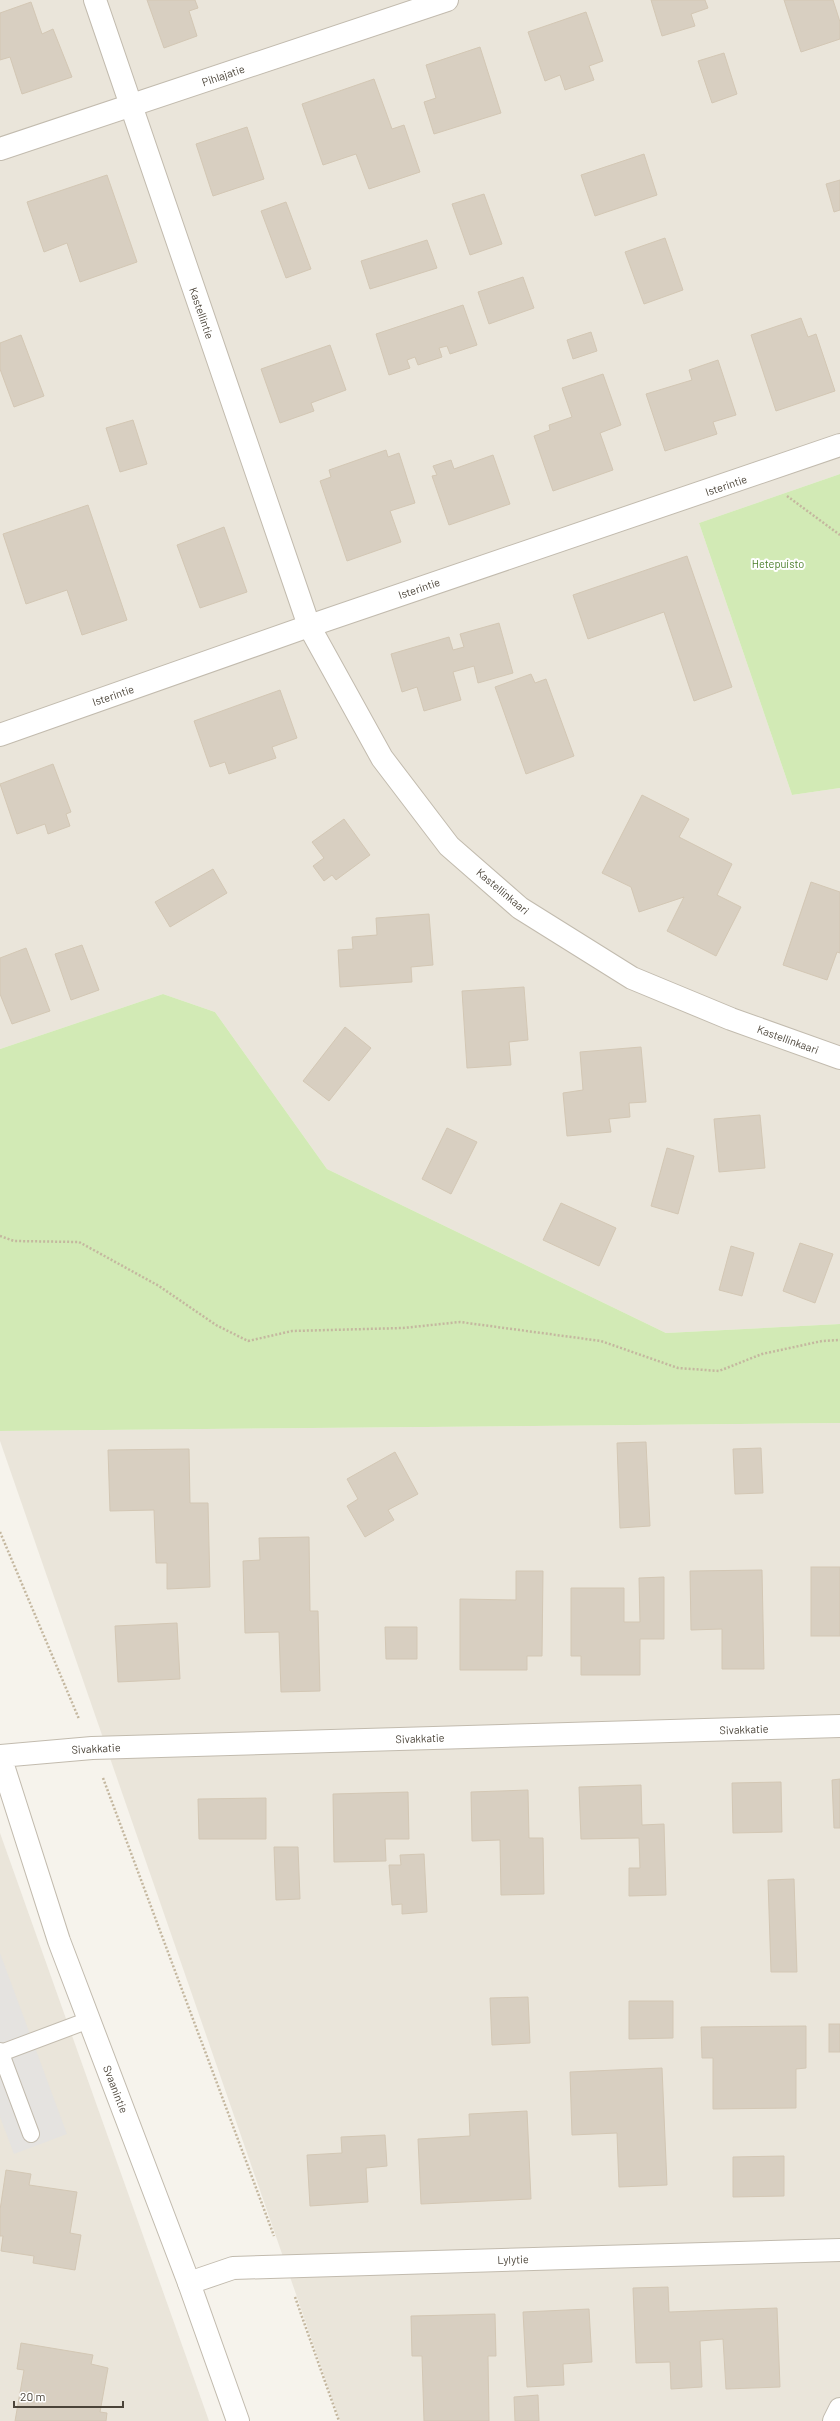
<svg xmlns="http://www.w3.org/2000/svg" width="840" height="2421" font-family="Barlow,sans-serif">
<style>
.residential{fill:#eae5da}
.green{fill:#d2eab5}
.parking{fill:#e5e3e0}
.building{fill:#d8cfc1;stroke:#d3c7b4}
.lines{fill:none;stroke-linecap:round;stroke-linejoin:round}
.service-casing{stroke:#c2bbae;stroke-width:18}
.minor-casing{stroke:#c2bbae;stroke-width:24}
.path{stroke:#c4b79f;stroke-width:2.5;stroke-dasharray:2 2;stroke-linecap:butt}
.service{stroke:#fff;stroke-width:16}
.minor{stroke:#fff;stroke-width:22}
.labels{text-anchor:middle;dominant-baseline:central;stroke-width:4;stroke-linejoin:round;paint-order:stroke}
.street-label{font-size:11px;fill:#4b4439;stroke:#fff}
.park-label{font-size:11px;fill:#4a7f2a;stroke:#fff}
</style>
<rect width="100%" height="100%" fill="#f6f3ec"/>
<g class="residential">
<path d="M0,0h840v474l-141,49 93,272 48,-7v536l-174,9 -339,-164 -112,-157 -52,-18 -163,55z"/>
<path d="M840,1423v998h-500l-340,-980v-10z"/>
<path d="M0,1833l209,588h-209z"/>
</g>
<g class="green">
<path d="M840,474v314l-48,7 -93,-272z"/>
<path d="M163,994l52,18 112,157 339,164 174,-9v99l-840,8v-382z"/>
</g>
<path class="parking" d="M0,1953l67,181 -53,20 -14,-37z"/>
<g class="building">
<path d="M147,0h48l3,8 -9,3 8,25 -33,12z"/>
<path d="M651,0h54l3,8 -17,6 4,12 -33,10z"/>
<path d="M784,0h49l7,22v17l-39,13z"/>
<path d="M31,2l11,32 11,-5 19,48 -50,17 -12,-37 -10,3v-47z"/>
<path d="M586,12l17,49 -14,5 5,14 -29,10 -5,-15 -15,6 -17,-49z"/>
<path d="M480,47l21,66 -67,21 -10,-32 12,-4 -10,-33z"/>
<path d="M724,53l13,41 -25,9 -14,-42z"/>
<path d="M374,79l18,50 12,-4 16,47 -51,17 -13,-35 -33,11 -21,-61z"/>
<path d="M247,127l17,52 -51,17 -17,-52z"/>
<path d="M644,154l13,41 -62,21 -14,-41z"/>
<path d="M107,175l30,87 -57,20 -13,-39 -23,9 -17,-50z"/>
<path d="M840,180v30l-6,2 -8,-28z"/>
<path d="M484,194l18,50 -32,11 -18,-51z"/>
<path d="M286,202l25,67 -25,9 -25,-67z"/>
<path d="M665,238l18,52 -39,14 -19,-52z"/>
<path d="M427,240l10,28 -67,21 -9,-28z"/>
<path d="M523,277l11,31 -45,16 -11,-32z"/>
<path d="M463,305l14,40 -27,9 -3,-8 -8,2 3,9 -24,8 -3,-8 -8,3 3,8 -21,7 -13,-41z"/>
<path d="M801,318l7,19 8,-3 19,57 -59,20 -25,-76z"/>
<path d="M591,332l6,19 -24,8 -6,-19z"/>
<path d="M21,335l23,61 -30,11 -14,-38v-26z"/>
<path d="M330,345l16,45 -35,13 3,8 -34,12 -19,-54z"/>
<path d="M718,360l18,55 -23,7 4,12 -52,17 -19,-57 46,-14 -3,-10z"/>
<path d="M603,374l18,51 -21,8 13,37 -60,21 -19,-55 16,-6 -1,-5 23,-8 -10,-29z"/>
<path d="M133,420l14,44 -27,8 -14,-44z"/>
<path d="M386,450l2,7 11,-4 16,50 -25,8 11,31 -54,19 -27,-80 11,-4 -2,-7z"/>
<path d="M493,455l17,49 -61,21 -17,-49 5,-1 -4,-9 18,-6 3,9z"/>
<path d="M88,505l39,115 -45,15 -15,-45 -41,14 -23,-70z"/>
<path d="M224,527l23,65 -47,16 -23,-63z"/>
<path d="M687,556l45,131 -38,14 -30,-89 -76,27 -15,-44z"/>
<path d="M499,623l14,50 -35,10 -4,-17 -21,6 8,28 -37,11 -7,-24 -15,5 -11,-38 58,-17 4,13 11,-3 -4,-13z"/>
<path d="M531,674l4,9 11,-4 28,77 -48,18 -31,-87z"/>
<path d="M280,690l17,48 -25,9 4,11 -47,16 -4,-12 -15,5 -16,-46z"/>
<path d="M53,764l18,48 -5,2 4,12 -22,8 -3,-10 -28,10 -17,-50z"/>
<path d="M642,795l47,24 -10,18 53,27 -15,31 24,12 -25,49 -49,-25 17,-34 -45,15 -8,-25 -29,-14z"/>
<path d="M344,819l26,36 -34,25 -4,-5 -8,6 -11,-15 11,-8 -12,-16z"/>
<path d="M213,869l14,24 -57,34 -15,-25z"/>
<path d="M811,882l29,10v61l-3,-1 -10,28 -44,-15z"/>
<path d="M429,914l4,51 -22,2 1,15 -72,5 -2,-37 15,-1 -1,-12 25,-2 -1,-17z"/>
<path d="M82,945l17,45 -28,10 -16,-46z"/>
<path d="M26,948l24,63 -38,13 -12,-30v-36z"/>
<path d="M524,987l4,53 -19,2 2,23 -44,3 -5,-77z"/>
<path d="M345,1027l26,21 -42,53 -26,-20z"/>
<path d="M641,1047l5,55 -17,1 1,14 -21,2 2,13 -44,4 -4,-43 20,-3 -3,-38z"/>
<path d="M760,1115l5,53 -46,4 -5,-53z"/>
<path d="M447,1128l30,14 -26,52 -29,-15z"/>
<path d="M667,1148l27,8 -16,58 -27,-8z"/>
<path d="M561,1203l55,25 -17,38 -56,-26z"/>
<path d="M800,1243l33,11 -18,49 -32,-12z"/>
<path d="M731,1246l23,7 -12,43 -23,-6z"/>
<path d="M646,1442l4,84 -30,2 -3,-85z"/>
<path d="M761,1448l2,45 -28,1 -2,-45z"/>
<path d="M189,1449l1,54h18l2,84 -43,2v-26h-11l-2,-53 -44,1 -2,-61z"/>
<path d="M395,1452l23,42 -30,16 6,10 -29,17 -18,-31 11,-7 -11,-20z"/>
<path d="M309,1537l1,74h8l2,80 -39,1 -2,-60 -34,1 -2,-72 17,-1 -1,-22z"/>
<rect x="811" y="1567" width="29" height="69"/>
<path d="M762,1570l2,99h-42v-40l-31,1 -1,-59z"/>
<path d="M516,1571h27l-1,85h-15v14h-67v-71l56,1z"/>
<path d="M664,1577v62h-24v36h-59v-19h-10v-68h53v34h16l-1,-44z"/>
<path d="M177,1623l3,56 -62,3 -3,-56z"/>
<path d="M385,1627h32v32h-31z"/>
<path d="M840,1779v49h-6l-2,-48z"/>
<path d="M781,1782l1,50 -49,1 -1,-50z"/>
<path d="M641,1785l1,40 22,-1 2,71 -37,1v-28h11l-1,-30 -58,1 -2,-52z"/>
<path d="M528,1790l1,48h14l1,56 -43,1 -1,-55 -28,1 -1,-49z"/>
<path d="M408,1792l1,47h-24l1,22 -52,1 -1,-68z"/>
<path d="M266,1798v41h-67l-1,-40z"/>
<path d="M274,1847h24l2,52 -24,1z"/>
<path d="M424,1854l3,58 -25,2v-10l-10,1 -3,-40h12l-1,-10z"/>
<path d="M794,1879l3,93h-26l-3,-92z"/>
<path d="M528,1997l2,46 -38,2 -2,-47z"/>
<path d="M629,2001h44v37l-44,1z"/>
<rect x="829" y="2024" width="11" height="28"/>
<path d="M806,2026v42l-10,1v39l-83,1v-51h-11l-1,-31z"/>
<path d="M662,2068l5,117 -48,2 -2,-54 -45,2 -2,-63z"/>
<path d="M527,2111l4,88 -110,5 -3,-65 52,-3 -1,-22z"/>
<path d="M385,2135l2,31 -21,2 2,34 -58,4 -3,-51 35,-2 -1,-16z"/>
<path d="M784,2156v40l-51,1v-40z"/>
<path d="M6,2170l25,4 -2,11 48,7 -7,41 11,2 -6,35 -42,-7 1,-7 -33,-5 2,-15h-3v-26z"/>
<path d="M668,2287l1,25 108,-4 3,79 -54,2 -3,-50 -23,2 2,46 -31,2 -1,-27 -34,1 -3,-75z"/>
<path d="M589,2309l3,53 -29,2 1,21 -37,2 -4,-75z"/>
<path d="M495,2314l1,42h-8l1,65h-65l-2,-65h-10l-1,-40z"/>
<path d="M21,2343l72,12 -2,9 17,4 -8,44 7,1 -1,8h-91l9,-51 -7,-1z"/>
<path d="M538,2395l1,26h-24l-1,-24z"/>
</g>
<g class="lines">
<g class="service-casing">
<g id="service">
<path d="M0,2051l31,83"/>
<path d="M1,2053l88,-33"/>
</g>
</g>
<g class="minor-casing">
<g id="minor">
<path d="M95,0l214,626 73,132 67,88 71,62 112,70 99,41 109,39"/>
<path d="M0,149l447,-149"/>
<path d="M0,735l309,-109 531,-181"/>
<path d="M189,2283l44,-15 607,-18"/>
<path d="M238,2421l-49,-138 -130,-342 -59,-185 92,-8 748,-22"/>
<path d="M834,2421l6,-12"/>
</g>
</g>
<g class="path">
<path d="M787,496l53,39"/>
<path d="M0,1236l14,5 65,1 80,44 57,39 32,16 44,-10 111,-3 57,-6 141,19 77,27 41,3 43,-17 60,-13 18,-1"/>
<path d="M0,1532l79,187"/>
<path d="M103,1778l171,458"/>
<path d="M295,2297l44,124"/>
</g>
<use href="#service" class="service"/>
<use href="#minor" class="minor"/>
</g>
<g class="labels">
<g class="street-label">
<text transform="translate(223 75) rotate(-19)">Pihlajatie</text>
<text transform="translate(202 313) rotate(71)">Kastellintie</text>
<text transform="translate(726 485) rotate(-19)">Isterintie</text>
<text transform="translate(419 588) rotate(-19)">Isterintie</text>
<text transform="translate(113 695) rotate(-19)">Isterintie</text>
<text transform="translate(503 891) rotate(40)">Kastellinkaari</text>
<text transform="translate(788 1039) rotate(20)">Kastellinkaari</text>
<text transform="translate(744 1729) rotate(-2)">Sivakkatie</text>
<text transform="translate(420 1738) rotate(-2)">Sivakkatie</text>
<text transform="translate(96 1748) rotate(-3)">Sivakkatie</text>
<text transform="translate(116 2089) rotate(69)">Svaanintie</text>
<text transform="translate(513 2259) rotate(-2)">Lylytie</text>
</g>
<g class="park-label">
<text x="778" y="563">Hetepuisto</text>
</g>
</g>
<path d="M14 2401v6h109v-6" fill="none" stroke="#4b4439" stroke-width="2"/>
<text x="20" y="2401" font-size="12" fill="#4b4439" stroke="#ffffff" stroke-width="3" paint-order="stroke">20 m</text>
</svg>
